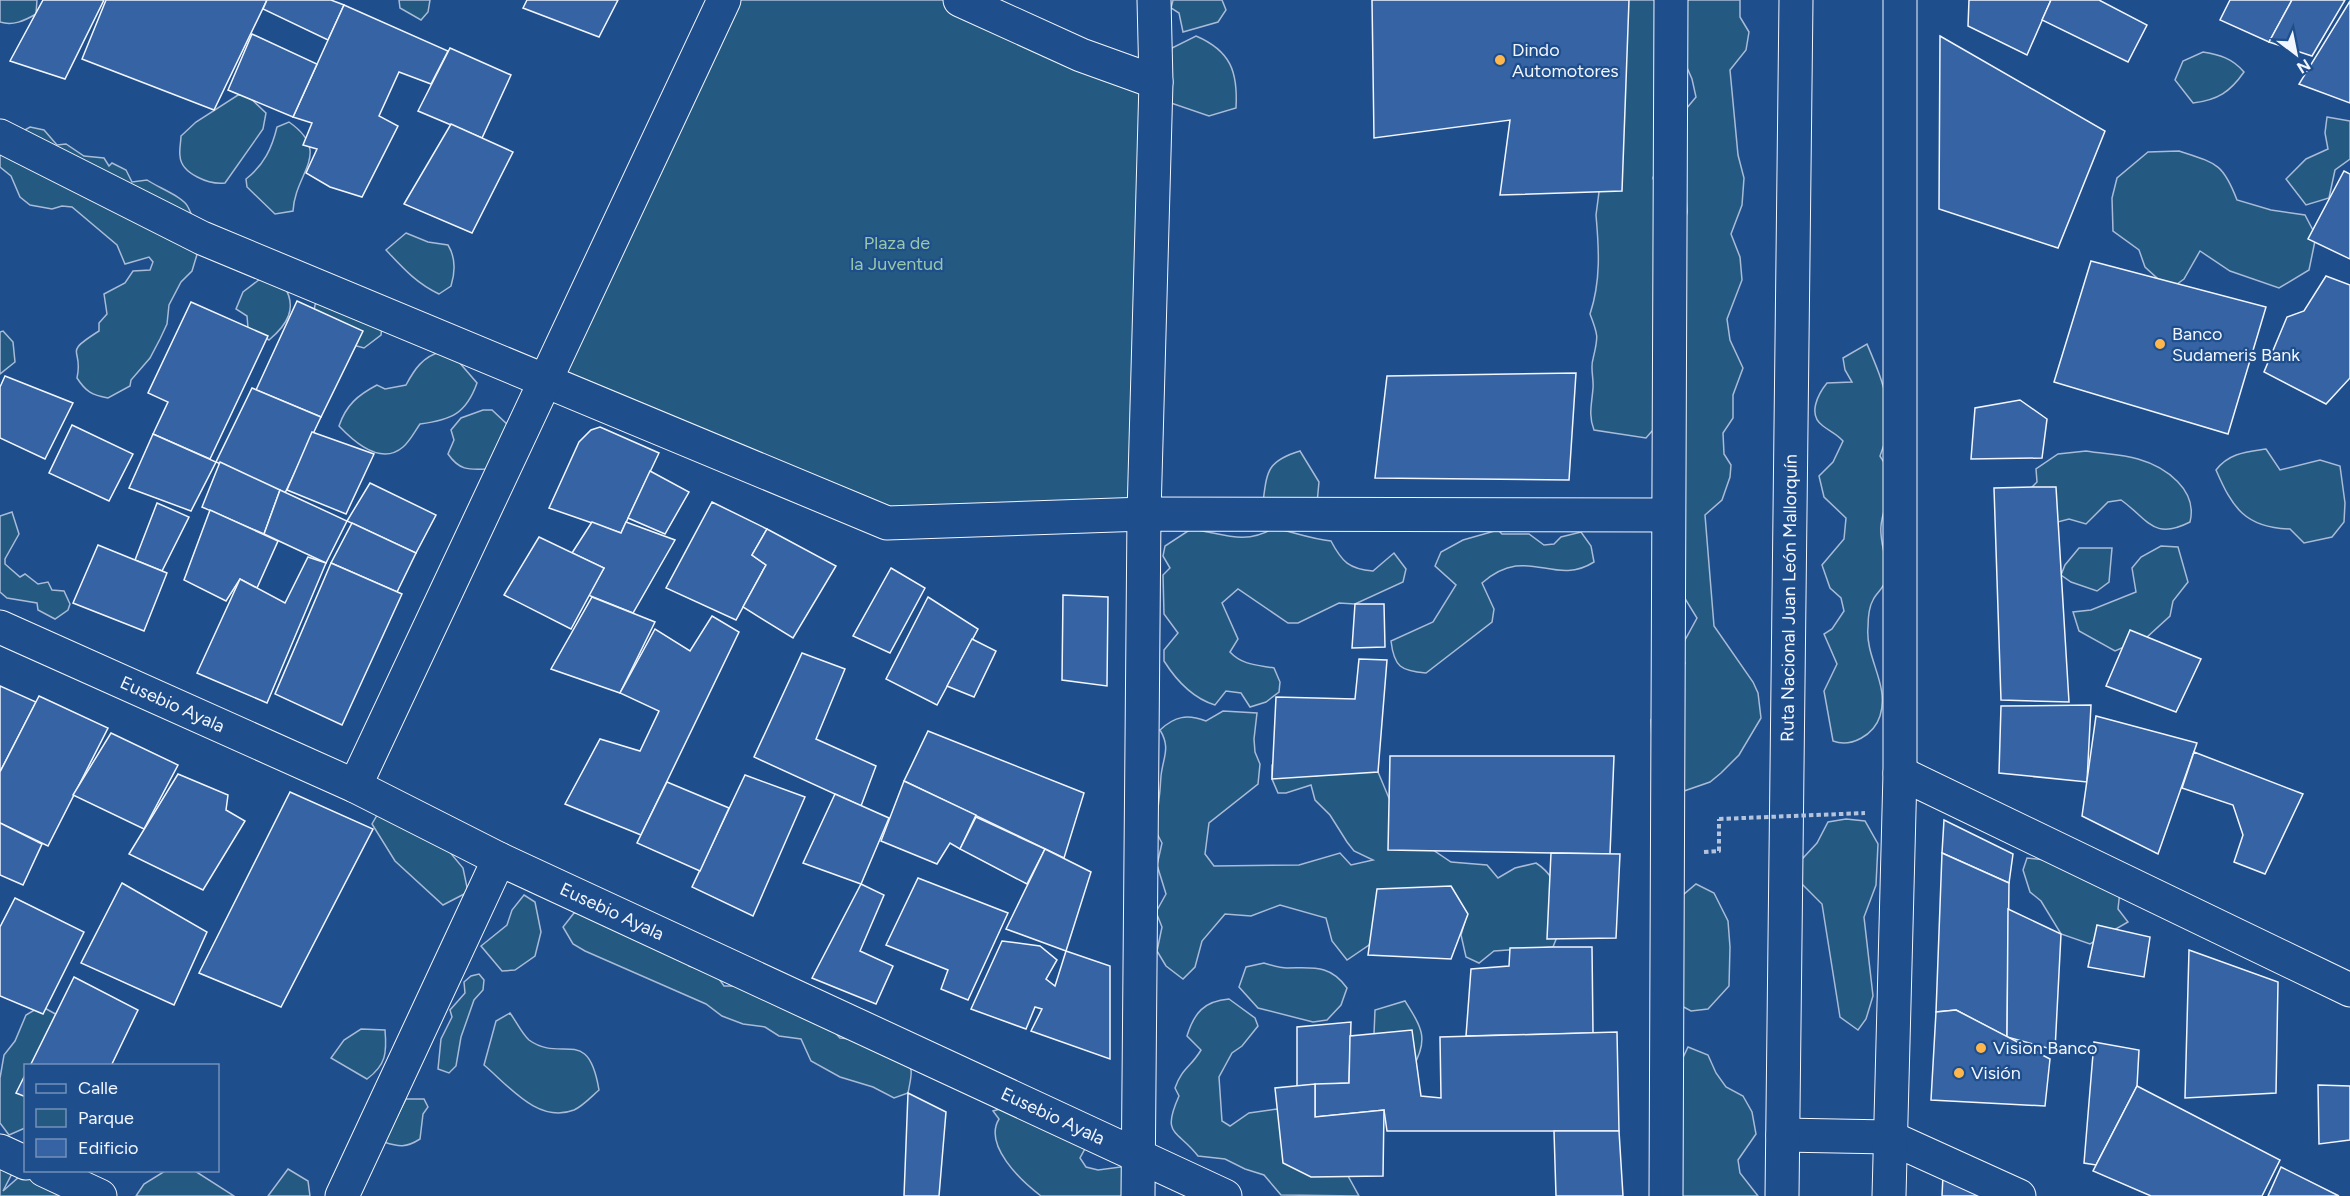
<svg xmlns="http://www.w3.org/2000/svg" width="2350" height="1196" font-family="Figtree,sans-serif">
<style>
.green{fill:#245a82;stroke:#a8bbd7;stroke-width:1.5}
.building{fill:#3563a3;stroke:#f2f6ff;stroke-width:1.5}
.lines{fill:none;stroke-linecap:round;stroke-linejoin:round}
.street-casing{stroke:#f2f6ff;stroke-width:35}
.highway-casing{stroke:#f2f6ff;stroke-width:35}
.path{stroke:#b3c4dc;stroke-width:4;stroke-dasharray:4.5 3;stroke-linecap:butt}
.street{stroke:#1f4e8c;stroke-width:33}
.highway{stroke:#1f4e8c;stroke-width:33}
.path-bridge{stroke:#b3c4dc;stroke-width:4;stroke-dasharray:4.5 3;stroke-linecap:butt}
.poi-dot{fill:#ffb74d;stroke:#1f4e8c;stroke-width:2}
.labels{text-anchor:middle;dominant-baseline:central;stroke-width:4.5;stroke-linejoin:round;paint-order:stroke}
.poi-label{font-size:18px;fill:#f2f6ff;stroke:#1f4e8c;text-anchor:start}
.park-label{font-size:18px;fill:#97c8a6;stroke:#1f4e8c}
.street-label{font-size:18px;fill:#f2f6ff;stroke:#1f4e8c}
</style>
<rect width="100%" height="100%" fill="#1f4e8c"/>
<g class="green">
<path d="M0,0h37l-1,14c-12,7 -23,12 -36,8z"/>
<path d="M399,0h31l-2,12 -7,8 -21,-12z"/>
<path d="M724,0h236l196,82 -12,432 -257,9 -342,-143z"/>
<path d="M1173,0h49l4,10 -8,12 -35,10 -4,-19 -8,-5z"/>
<path d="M1624,0h35l5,144 -11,34 6,20 21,48 7,-34 -6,-97 15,-18 -4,-18 -7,-16 -3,-63h58v17l9,15 -3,18 -16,20 8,85 6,23 -2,27 -11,29 9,23 2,23 -15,39 3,21 13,28 -10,27v23l-10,15 1,21 7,11 -1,12 -8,23 -17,15 9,111 39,56 5,11 3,25 -22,37 -18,18 -11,9 -26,9 -32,-51 -1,-20 34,-57 -6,-12 18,-33 -29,-47 -8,-149 -14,16 -52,-8c-6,-15 -2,-27 -1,-42 1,-9 -3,-20 0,-29 5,-22 6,-22 -3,-45 11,-33 9,-65 6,-99z"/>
<path d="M1196,36c35,15 42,36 40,72l-27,8 -41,-14 1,-41 3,-13z"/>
<path d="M2203,52c17,3 29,6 41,20 -14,20 -26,28 -51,31l-18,-23 8,-19z"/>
<path d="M238,95h9l19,18 -3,16 -38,54c-15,2 -44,-9 -45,-27 -1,-7 1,-14 1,-20l15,-14z"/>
<path d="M2327,117l23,4v38l-15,11 -6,28 -23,7 -20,-26 20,-20 22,-10 -3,-16z"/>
<path d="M289,122c44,31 6,50 4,89l-18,3 -28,-27 -1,-8c18,-14 26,-31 31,-52z"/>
<path d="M30,127l14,3 13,15 9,-1 18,12 20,2 5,8 3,-3 14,7 6,12 15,-2c10,7 37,17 41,27 5,10 9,21 14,31l-10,33 -11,11 -12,23 -2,19 -7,15 -10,19 -19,22 -1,6 -22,12c-16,-3 -22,-6 -31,-20 7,-31 -16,-23 22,-47v-8l8,-9 -3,-20 21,-11 8,-12 17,-1 3,-8 -4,-5 -24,7 -8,-19 -45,-38 -10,-1 -10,3 -22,-4 -10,-8 -9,-21 -11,-9v-23z"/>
<path d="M2179,151c37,12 44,12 58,49l34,10 34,5 11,21 -7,34 -30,18 -49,-17 -30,-20 -16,28 -21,15 -5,-15 -13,-12 -6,-17 -26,-19 -1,-33 5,-20 31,-26z"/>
<path d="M406,233l22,9 20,3c8,13 7,28 3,41l-12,8c-23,-11 -36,-26 -53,-44z"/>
<path d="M260,279l24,7c14,22 3,39 -15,54l-21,-12 -1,-12 -11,-7 7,-17z"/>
<path d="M326,290l57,27 -2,18 -17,13 -11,-3 -40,-28 2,-12z"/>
<path d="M3,331l10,11 2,20 -15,12v-42z"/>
<path d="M1867,344c17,40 30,70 13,112 3,5 7,11 9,16 5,17 -7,38 -8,54 -2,19 9,35 4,55 -1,7 -9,12 -12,19 -4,7 -5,19 -5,27 -3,31 22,58 12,89 -6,19 -29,32 -47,25l-9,-50 13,-27 -13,-30 8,-5 12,-18 -3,-13 -11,-10 -8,-23 22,-26 2,-21 -22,-21 -5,-21 14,-14 10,-21c-6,-7 -12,-9 -20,-15 -16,-11 -5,-32 4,-43l25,-1 -7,-12 -2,-12z"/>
<path d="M441,352l11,2 25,29c-11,31 -26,37 -57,41 -5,7 -10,17 -17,23 -22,19 -48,-4 -64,-21 7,-21 19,-31 38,-41l8,4 21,-4c8,-15 17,-29 35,-33z"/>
<path d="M483,410h9l17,16 -23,43c-18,1 -27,1 -38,-15l6,-14 -3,-10 10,-12z"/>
<path d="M2266,449l14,21 40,-10 20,6 5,37 -1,19 -12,15 -28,6 -14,-14c-45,-1 -58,-22 -74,-59 13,-17 30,-18 50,-21z"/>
<path d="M1300,451l19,31 -2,21 -54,-1c4,-31 4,-41 37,-51z"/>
<path d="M2086,451c17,3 35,3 52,8 28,8 60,31 52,63 -37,19 -42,-3 -69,-22l-13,2 -22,22 -17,-5 -15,4 -22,-36 5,-5 -1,-13 22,-15z"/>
<path d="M12,512l7,22 -14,25v5l15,13 5,-3 13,10 10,-2 4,8 12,1 6,13 -2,6 -13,9 -17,-9 -1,-7 -30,-5 -7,-6v-76z"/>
<path d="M1274,528c19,4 37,11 57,13 11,21 18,28 42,30l21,-18 12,16 -3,13 -48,22 -16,-1 -41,20h-10l-50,-34 -16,14 16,36 -8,13c12,13 27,13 44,16l6,14 -1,10 -13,10 -16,5 -9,-14 -15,-2 -11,14c-23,-7 -39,-25 -51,-44v-11l14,-17 -14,-19 -1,-39 7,-7 -7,-12 2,-10 26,-17c31,4 53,17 83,-1z"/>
<path d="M1498,530l4,4h27l15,11 10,-1 7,-7 20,-5 10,14 3,16c-41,26 -66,-19 -112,21l12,26 -2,13 -66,51c-25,-2 -32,-6 -35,-32l42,-19 23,-37 -21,-19 6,-14 22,-12z"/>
<path d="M2161,546l17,1 10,35 -15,19 -3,15 -23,21 -32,14 -36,-20 -6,-19 18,-2 45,-18 -4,-24 9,-11z"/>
<path d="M2079,548h33l-3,34 -12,9 -26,-9 -10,-7 4,-10z"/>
<path d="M1223,711l34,2 -3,26 1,13 5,12 -2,20 -49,39 -4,31 9,12 85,-1 41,-12 11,12 22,-5 -19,-9 -7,-9 -17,-27 -15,-15 -4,-15 -25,8h-8l-6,-14v-14l9,-4 23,-3 11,18c21,-2 42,-10 63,-4l24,57 49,33 36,3 11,13 17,-10 21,-5c28,18 30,55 17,84l-59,4 -15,12 -13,-6 -5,-22 4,-14 -81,-12 -15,36 -22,15 -15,-19 -6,-23 -46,-13 -29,11 -26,-2 -23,27 -7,26 -12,12 -17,-13 -9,-15 5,-24 -6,-15 10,-18 -9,-29 5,-22 -8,-15c5,-19 6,-34 7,-52 2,-19 10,-28 -1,-46 15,-14 27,-16 46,-9z"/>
<path d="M380,810l44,11 39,47 5,24 -25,13 -48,-44 -23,-37z"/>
<path d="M1846,819l19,2 13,23 -2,41 -12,32 9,79 -7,23 -8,11 -18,-13 -18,-113 -32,-32 27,-29 11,-21z"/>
<path d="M2027,858l19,2 74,31 -2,18 10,13 -38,22 -29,-10 -20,-33 -11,-9 -7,-22z"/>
<path d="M1696,884l18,9 14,28 2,26 -1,39 -21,23 -17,2 -24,-13 16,-103z"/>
<path d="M524,895l11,7 6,30 -6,24 -20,14 -13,1 -21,-25 26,-21 5,-15z"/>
<path d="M590,912l91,42 8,12 26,7 9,13h11l84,29 21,23c18,1 66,11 71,32 1,6 -2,17 -3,23l-14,5 -21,-11 -33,-10 -29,-16 -10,-22 -22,-3 -14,-9 -22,-3 -21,-8 -16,-12 -121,-53 -12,-7 -10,-17 11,-14z"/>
<path d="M1264,963c7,2 16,5 23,5 26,0 43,-4 60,20l-6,17 -14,15 -14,2 -55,-14 -19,-21 7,-20z"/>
<path d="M479,974l5,6 -1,10 -9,10 -13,37 -5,29 -7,7 -11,-4 3,-30 11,-22 -2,-7 15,-17 -1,-11 7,-6z"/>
<path d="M1229,999l26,19 3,8 -16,20 -10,7 -13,24 3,44 8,5 19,-13 28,-4 71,67 11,20 -78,-1 -17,-20 -19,-6 -20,-10 -27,-3c-21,-27 -37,-20 -19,-60l-4,-8c7,-20 16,-21 26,-38l-14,-14c7,-23 17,-35 42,-37z"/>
<path d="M1405,1001c17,27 24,38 8,66l-39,-33 1,-24z"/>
<path d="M41,1006l18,10 -12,49 -21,1 -1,62 -16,7 -9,-12v-45l4,-23 11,-14 11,-26z"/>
<path d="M510,1013c6,8 12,21 19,27 33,24 59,-16 70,50 -7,6 -16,16 -25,20 -36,14 -65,-24 -90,-45l12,-44z"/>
<path d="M361,1029l24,1c2,23 1,35 -18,49l-36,-21 13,-18z"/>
<path d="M1688,1047l20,8 8,18 10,14 17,9 9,16 4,22 -18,26 2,13 18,23h-107l29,-132z"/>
<path d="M406,1099h18l4,8 -5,7 -3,25c-14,9 -21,8 -36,3z"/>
<path d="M1003,1108l84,37 -7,13 6,9 12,3 30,-4 21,30h-108c-20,-15 -58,-51 -42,-77l-6,-8z"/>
<path d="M0,1151l19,9 -16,31 17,-15 17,-5 49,25h-86z"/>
<path d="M288,1169l20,12 2,15h-42z"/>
<path d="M165,1171h30l39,25h-98l8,-12z"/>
</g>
<g class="building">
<path d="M43,0h61l-39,79 -55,-18z"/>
<path d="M106,0h161l-53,110 -132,-51z"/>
<path d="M267,0h64l13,5 -16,35 -65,-31z"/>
<path d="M527,0h91l-19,37 -76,-29z"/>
<path d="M1372,0h257l-7,191 -122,4 10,-75 -136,18z"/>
<path d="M1969,0h82l-24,55 -59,-29z"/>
<path d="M2051,0h48l48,25 -19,37 -86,-42z"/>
<path d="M2230,0h62l-23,42 -49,-22z"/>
<path d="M2292,0h53l-33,56 -43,-14z"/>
<path d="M2350,1v102l-51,-19z"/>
<path d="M344,5l104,46 -17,33 -32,-12 -20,44 19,10 -36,71 -32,-10 -24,-14 11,-24 -14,-4 9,-22 -19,-6z"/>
<path d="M252,34l65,30 -24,53 -65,-27z"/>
<path d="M1940,36l165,95 -47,117 -119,-39z"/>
<path d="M450,48l61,27 -29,63 -64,-27z"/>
<path d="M451,124l62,28 -41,81 -68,-29z"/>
<path d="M2344,171l6,3v85l-42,-20z"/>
<path d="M2091,261l175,46 -38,127 -174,-52z"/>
<path d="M2326,276l24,9v93l-24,26 -62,-32 23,-55 17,-6z"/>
<path d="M297,301l66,30 -42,86 -65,-27z"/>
<path d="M191,302l77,34 -58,123 -57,-25 15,-32 -20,-9z"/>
<path d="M1576,373l-7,107 -194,-2 12,-102z"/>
<path d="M5,376l68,27 -28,56 -45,-21v-51z"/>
<path d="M252,388l69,29 -36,76 -69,-31z"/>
<path d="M2020,400l27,19 -5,39 -71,1 4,-51z"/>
<path d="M72,425l61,29 -24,47 -60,-28z"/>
<path d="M600,427l59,26 -38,80 -72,-25 30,-66 12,-12z"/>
<path d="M312,432l62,22 -28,60 -59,-24z"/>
<path d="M153,434l63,28 -25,49 -62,-23z"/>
<path d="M220,462l60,28 -16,44 -62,-27z"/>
<path d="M650,471l39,21 -24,42 -37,-16z"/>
<path d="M370,483l66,32 -20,38 -69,-32z"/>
<path d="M2032,487h24l13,215 -68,-2 -7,-212z"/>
<path d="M280,490l67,31 -21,42 -62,-29z"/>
<path d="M712,502l55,27 -15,26 14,10 -30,55 -70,-32z"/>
<path d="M157,503l32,14 -27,54 -27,-11z"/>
<path d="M210,510l68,31 -21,47 -17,-9 -14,22 -42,-21z"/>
<path d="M592,522l29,11 5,-11 49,18 -42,73 -45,-18 16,-27 -32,-15z"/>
<path d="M352,523l64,30 -19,39 -66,-29z"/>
<path d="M767,529l69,37 -43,72 -50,-31 23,-42 -14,-10z"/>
<path d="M539,537l65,31 -33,61 -67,-34z"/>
<path d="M98,545l69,28 -23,58 -71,-28z"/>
<path d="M308,557l18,6 -59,140 -70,-30 43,-94 45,24z"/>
<path d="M331,563l71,31 -60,131 -67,-31z"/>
<path d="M891,568l34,20 -35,65 -37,-17z"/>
<path d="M1063,595l45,2 -1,89 -45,-6z"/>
<path d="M592,597l63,25 -35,71 -69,-24z"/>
<path d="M928,597l50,32 -41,76 -51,-26z"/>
<path d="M1355,604h29l1,43 -33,1z"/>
<path d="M712,616l27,16 -98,203 -76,-31 35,-65 40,12 19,-40 -39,-18 35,-64 35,22z"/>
<path d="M2130,630l71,29 -25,53 -70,-26z"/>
<path d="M972,639l24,12 -22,46 -27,-11z"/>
<path d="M802,653l43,16 -29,70 60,27 -15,40 -107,-49z"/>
<path d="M1359,659l28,1 -9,112 -106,7 4,-82 79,2z"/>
<path d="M0,686l36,16 -36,70z"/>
<path d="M39,696l69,32 -60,118 -48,-23v-51z"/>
<path d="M2091,705l-4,77 -88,-9 2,-67z"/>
<path d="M2096,716l101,27 -39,111 -76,-38z"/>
<path d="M928,731l156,62 -20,65 -160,-77z"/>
<path d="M111,733l67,32 -34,64 -71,-34z"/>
<path d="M2194,752l109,42 -38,80 -31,-12 9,-27 -10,-30 -51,-17z"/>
<path d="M1390,756h224l-4,98 -222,-4z"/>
<path d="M178,774l50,21 -2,15 19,11 -42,69 -74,-36z"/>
<path d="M745,775l60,22 -52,119 -61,-29z"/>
<path d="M904,781l72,34 -16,34 -10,-6 -13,21 -56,-23z"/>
<path d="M667,782l62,26 -29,63 -63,-28z"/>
<path d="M290,792l83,37 -92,178 -82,-34z"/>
<path d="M835,794l54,24 -28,66 -58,-21z"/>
<path d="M976,817l69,32 -18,35 -67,-35z"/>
<path d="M1944,820l69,34 -4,29 -67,-30z"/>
<path d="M0,823l42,21 -19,41 -23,-10z"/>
<path d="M1045,849l46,23 -25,79 -60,-22z"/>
<path d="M1551,853l69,1 -4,84 -69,1z"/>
<path d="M1942,853l67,30 -2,154 -51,-27 -20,2z"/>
<path d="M918,878l90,35 -40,87 -27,-11 7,-19 -62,-25z"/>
<path d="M122,883l85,49 -33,73 -93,-42z"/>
<path d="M861,884l23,11 -24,56 33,15 -17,38 -64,-26z"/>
<path d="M1451,886l17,28 -17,45 -83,-4 9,-66z"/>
<path d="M15,898l69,34 -41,82 -43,-18v-69z"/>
<path d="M2008,909l53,25 -6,116 -48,-13z"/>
<path d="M2097,925l53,12 -6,40 -56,-10z"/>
<path d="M1002,941l38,5 17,14 -11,19 9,7 11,-35 44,15v93l-79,-28 11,-22 -7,-2 -9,22 -55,-20z"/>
<path d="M1553,947h39l1,86 -127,3 5,-67 38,-3 1,-18z"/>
<path d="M2189,950l89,32 -2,111 -91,5z"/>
<path d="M74,977l64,33 -27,56h-81z"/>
<path d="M1956,1010l94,49 -5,47 -114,-6 5,-88z"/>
<path d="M1351,1022l-2,61 -52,3v-59z"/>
<path d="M1412,1030l9,66 20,2 -1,-61 177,-5 2,99h-232l-3,-21 -69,7v-33l34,-1 1,-47z"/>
<path d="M2094,1042l45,8 -2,36 -41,79 -12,-2z"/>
<path d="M26,1073v24l-10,-4z"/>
<path d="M1315,1084v33l69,-7 -1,66 -72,1 -28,-14 -8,-75z"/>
<path d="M2318,1085l32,1v54l-31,4z"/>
<path d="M2137,1086l143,74 -18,36h-111l-58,-25z"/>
<path d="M908,1093l38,19 -7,84h-35z"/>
<path d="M1554,1131h65l4,65h-67z"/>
<path d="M2281,1167l58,29h-71z"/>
<path d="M1943,1175l51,21h-52z"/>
</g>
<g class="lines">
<g class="street-casing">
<g id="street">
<path d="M960,0l121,55 75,27 -2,-82"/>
<path d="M0,136l202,102 685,285 257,-9 524,1"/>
<path id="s1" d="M0,627l355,159 144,73 726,337"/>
<path d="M1900,773l450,217"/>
<path d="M355,786l369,-786"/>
<path d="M1783,1135l106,2 130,59"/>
<path d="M0,1151l26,12"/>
<path d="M44,1170l56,26"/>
<path d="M342,1196l157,-337"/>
<path d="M1138,1196l6,-682 12,-432"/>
<path d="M1666,1196l5,-1196"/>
<path d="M1889,1196l11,-423v-773"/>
</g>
</g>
<g class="highway-casing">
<g id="highway">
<path id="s2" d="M1782,1196l14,-1196"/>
</g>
</g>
<path class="path" d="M1704,852l15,-1v-32"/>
<use href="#street" class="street"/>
<use href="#highway" class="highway"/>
<path class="path-bridge" d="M1719,819l146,-6"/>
</g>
<g class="poi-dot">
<circle cx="1500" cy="60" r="6"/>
<circle cx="2160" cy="344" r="6"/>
<circle cx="1981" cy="1048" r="6"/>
<circle cx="1959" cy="1073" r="6"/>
</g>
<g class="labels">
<g class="poi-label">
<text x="1512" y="50">Dindo<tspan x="1512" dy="21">Automotores</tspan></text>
<text x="2172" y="334">Banco<tspan x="2172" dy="21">Sudameris Bank</tspan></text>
<text x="1993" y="1048">Vision Banco</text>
<text x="1971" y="1073">Visión</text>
</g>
<g class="park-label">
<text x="897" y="243">Plaza de<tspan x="897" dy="21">la Juventud</tspan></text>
</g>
<g class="street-label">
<text stroke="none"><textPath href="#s2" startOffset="598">Ruta Nacional Juan León Mallorquín</textPath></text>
<text stroke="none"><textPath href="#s1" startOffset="189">Eusebio Ayala</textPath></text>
<text stroke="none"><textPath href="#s1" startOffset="675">Eusebio Ayala</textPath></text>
<text stroke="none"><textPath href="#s1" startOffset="1161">Eusebio Ayala</textPath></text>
</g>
</g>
<rect x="24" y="1064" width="195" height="108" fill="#1f4e8c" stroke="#7391ba" stroke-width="1.5"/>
<rect x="36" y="1084" width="30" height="9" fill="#1f4e8c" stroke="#7391ba" stroke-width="1.5"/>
<text x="78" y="1094" font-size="18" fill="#f2f6ff">Calle</text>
<rect x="36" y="1109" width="30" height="18" fill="#245a82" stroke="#7391ba" stroke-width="1.5"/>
<text x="78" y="1124" font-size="18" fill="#f2f6ff">Parque</text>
<rect x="36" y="1139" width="30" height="18" fill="#3563a3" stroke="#7391ba" stroke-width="1.5"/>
<text x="78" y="1154" font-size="18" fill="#f2f6ff">Edificio</text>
<g transform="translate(2296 54) rotate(148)" stroke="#1f4e8c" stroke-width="4.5" paint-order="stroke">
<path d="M0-4.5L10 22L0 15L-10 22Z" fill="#f2f6ff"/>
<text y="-9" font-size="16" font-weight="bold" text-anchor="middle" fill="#f2f6ff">N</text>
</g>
</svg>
